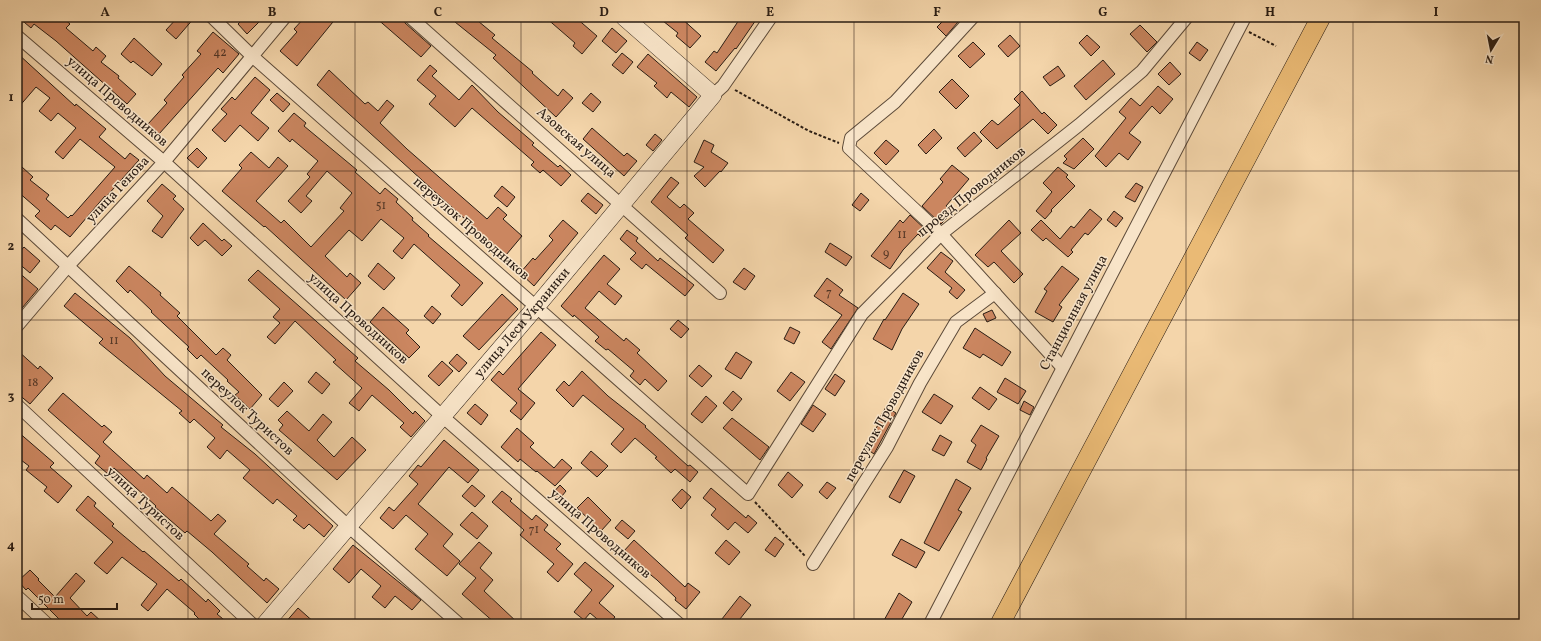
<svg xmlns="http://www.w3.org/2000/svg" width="1541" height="641" font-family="Vollkorn,serif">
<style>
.building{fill:#cb8660;stroke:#291c13}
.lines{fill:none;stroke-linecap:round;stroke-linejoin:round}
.minor-casing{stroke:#5c4a39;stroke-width:14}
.secondary-casing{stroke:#291c13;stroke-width:18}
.primary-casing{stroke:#291c13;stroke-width:20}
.path{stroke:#291c13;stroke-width:2;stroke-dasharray:3 2;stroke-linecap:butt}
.minor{stroke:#f8e4c8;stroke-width:12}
.secondary{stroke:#f8e4c8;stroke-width:17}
.primary{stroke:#eaba75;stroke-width:19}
.grid{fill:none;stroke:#291c13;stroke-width:1;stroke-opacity:0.55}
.labels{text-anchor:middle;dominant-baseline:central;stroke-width:3;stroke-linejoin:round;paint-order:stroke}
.number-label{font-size:12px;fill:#523626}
.street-label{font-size:14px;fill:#291c13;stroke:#f8e4c8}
.neatline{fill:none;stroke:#291c13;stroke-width:1.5}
.grid-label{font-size:13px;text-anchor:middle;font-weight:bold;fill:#291c13}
</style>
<rect width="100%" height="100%" fill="#f4d5aa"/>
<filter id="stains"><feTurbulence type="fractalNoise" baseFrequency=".005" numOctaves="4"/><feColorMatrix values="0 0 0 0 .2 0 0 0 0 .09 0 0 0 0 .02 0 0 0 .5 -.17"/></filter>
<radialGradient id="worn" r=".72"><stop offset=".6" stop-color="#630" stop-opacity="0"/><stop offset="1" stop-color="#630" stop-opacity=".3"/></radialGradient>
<g class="building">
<path d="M18,17h44l8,7 -4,4 27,23 3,-4 10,9 -5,6 18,14 -1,2 18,16 -9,10 -71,-63 -22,-17 -3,4z"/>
<path d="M178,17h17l-19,22 -10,-9z"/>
<path d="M245,17h19l-17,17 -9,-10z"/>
<path d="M305,17h32l-40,49 -17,-15 17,-19 -3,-3z"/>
<path d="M375,17h28l2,6 26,23 -10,11z"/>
<path d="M459,17h22l-3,4 17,14 -3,3 41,34 -1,1 26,23 5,-7 10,9 -17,19 -63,-59 3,-3 -41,-33z"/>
<path d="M545,17h30l22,19 -15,18 -9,-8 2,-3z"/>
<path d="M658,17h22l21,19 -11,12 -14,-12 2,-3z"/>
<path d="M741,17h17l-22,32 -1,-1 -19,23 -11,-9 9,-11 3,2z"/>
<path d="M947,17h7l4,5 -12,14 -9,-9z"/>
<path d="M1140,25l17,17 -10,10 -17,-18z"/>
<path d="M612,28l15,13 -11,12 -14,-12z"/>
<path d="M213,32l26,22 -16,19 -5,-5 -59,66 -11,-10 19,-21 -3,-3 20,-23 -2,-2 19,-21 -4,-3z"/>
<path d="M1010,35l10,11 -12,11 -10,-11z"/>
<path d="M1087,35l13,12 -9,9 -12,-13z"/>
<path d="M134,38l28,26 -10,12 -19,-15 -2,2 -10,-9z"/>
<path d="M973,42l12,12 -15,14 -12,-12z"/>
<path d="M1197,42l11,8 -8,11 -11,-8z"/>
<path d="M17,53l58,53 1,-2 30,25 -7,8 26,22 5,-6 9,7 -33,37 -1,-1 -35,41 -15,-12 -4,5 -16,-14 5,-5 -23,-20v-18l5,-6 11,10 -3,3 19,15 -3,4 22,19 3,-3 1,1 43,-49 -35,-28 -17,20 -8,-7 21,-24 -18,-15 -7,8 -12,-10 11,-13 -14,-11 -19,22z"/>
<path d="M622,53l11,9 -10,12 -11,-9z"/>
<path d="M648,54l49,43 -8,10 -18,-15 -4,6 -13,-12 3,-3 -20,-16z"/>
<path d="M1103,60l12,14 -29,26 -12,-14z"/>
<path d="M1170,62l11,12 -12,11 -11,-11z"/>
<path d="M430,65l7,6 -5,5 27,24 13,-15 26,27 36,31 -2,2 26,22 2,-2 11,10 -10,11 -18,-16 -3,3 -9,-8 3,-3 -62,-54 -17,19 -26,-23 7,-8 -19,-16z"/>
<path d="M1058,66l7,10 -15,10 -7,-9z"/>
<path d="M329,70l36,34 3,-2 10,9 9,-11 7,6 -14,17 27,26 80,70 11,-12 9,8 -4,4 19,17 -16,19 -31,-25 1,-1 -159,-144z"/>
<path d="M255,77l15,13 -19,23 18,15 -11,13 -18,-16 -15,17 -13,-12 15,-16 -6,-5 11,-12 3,3z"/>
<path d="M952,79l17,17 -13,13 -17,-17z"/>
<path d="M1158,86l15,13 -13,15 -8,-8 -23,27 12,9 -13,18 -9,-7 -13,14 -11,-11 31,-38 -7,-6 12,-14 9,8z"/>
<path d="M1022,91l20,23 2,-2 13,13 -9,9 -15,-15 -36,30 -17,-17 12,-12 6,5 22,-20 -6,-6z"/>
<path d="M277,93l13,11 -7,8 -13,-12z"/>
<path d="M591,93l10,9 -8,10 -11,-9z"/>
<path d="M294,113l12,10 -2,3 53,44 -2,2 25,22 5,-6 13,11 -2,3 17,16 -1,2 17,15 -1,1 55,47 -21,23 -11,-10 9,-11 -46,-41 -12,15 -9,-8 11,-13 -23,-19 -19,22 -13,-11 -24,26 22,21 3,-4 11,10 -15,17 -81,-74 -1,1 -42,-36 20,-23 -3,-3 12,-13 18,16 9,-11 10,9 -32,35 25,22 3,-3 27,27 33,-36 -4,-3 12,-15 -25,-22 -21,25 6,5 -11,12 -13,-12 22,-24 -3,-3 11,-13 -26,-22 -2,3 -12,-11z"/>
<path d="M592,128l32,28 3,-3 10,8 -13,15 -41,-37z"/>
<path d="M934,129l8,9 -16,16 -8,-9z"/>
<path d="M974,132l8,9 -17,16 -8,-9z"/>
<path d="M655,134l7,6 -9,11 -7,-6z"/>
<path d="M1083,138l11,11 -20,20 -11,-6 4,-4 -3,-3z"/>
<path d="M704,140l10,5 -3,7 17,11 -7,9 -1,-1 -15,16 -11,-11 10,-9 -10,-5z"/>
<path d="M886,140l13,11 -13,14 -12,-12z"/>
<path d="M197,148l10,10 -9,10 -11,-10z"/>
<path d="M952,165l17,14 -23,27 7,6 -12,12 -19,-18 21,-24 -3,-3z"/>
<path d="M1058,167l10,8 -2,2 9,9 -24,24 1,1 -7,8 -9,-8 16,-19 -9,-9z"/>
<path d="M671,177l8,6 -12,14 13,11 4,-4 10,9 -6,6 36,31 -11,13 -28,-25 3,-3 -37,-33z"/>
<path d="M1136,183l7,4 -8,15 -10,-5z"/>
<path d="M162,184l14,12 -3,3 11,10 -22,29 -10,-7 11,-15 -16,-15z"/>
<path d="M502,186l13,11 -8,10 -13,-11z"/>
<path d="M588,193l15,12 -7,9 -15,-13z"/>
<path d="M861,193l8,7 -9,11 -8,-6z"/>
<path d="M1090,209l12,10 -14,16 -3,-2 -14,17 2,2 -5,5 -22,-19 -3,3 -12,-11 10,-10 19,19 11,-13 3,2z"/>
<path d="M1114,211l9,7 -7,9 -9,-7z"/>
<path d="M910,215l17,16 -6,6 -3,-3 -15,16 -13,19 -19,-13 29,-36 3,3z"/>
<path d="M563,220l15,13 -44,53 -14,-13 13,-15 2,2 18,-20 -4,-4z"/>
<path d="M1009,220l12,13 -20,18 22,23 -9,9 -20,-21 -6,5 -13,-12z"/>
<path d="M203,223l19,18 2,-2 8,7 -10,10 -17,-16 -7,6 -8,-8z"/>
<path d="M627,230l11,8 -2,3 22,20 2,-3 34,27 -9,11 -39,-32 -4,5 -12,-10 6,-6 -16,-14z"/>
<path d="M830,243l22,14 -6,9 -21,-14z"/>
<path d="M24,247l16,14 -10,12 -13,-11v-7z"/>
<path d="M941,252l12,9 -8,11 20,18 -8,9 -8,-7 3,-4 -25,-20z"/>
<path d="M604,255l16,14 -13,15 15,12 -7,9 -16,-14 -14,17 39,33 2,-3 14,12 -3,3 30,28 -9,10 -13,-12 -5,6 -10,-9 4,-5 -26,-22 -2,1 -11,-9 4,-4 -25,-22 -1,2 -12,-11z"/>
<path d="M378,263l17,15 -11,12 -16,-14z"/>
<path d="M129,266l32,27 -1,2 20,18 -3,3 39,39 7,-7 8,7 -4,5 35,35 -12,14 -15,-14 4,-3 -12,-11 1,-1 -27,-25 -4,4 -10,-10 2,-2 -38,-35 1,-1 -22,-21 -2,3 -12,-12z"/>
<path d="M1062,266l17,13 -20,26 3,2 -9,15 -18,-10 12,-21 -3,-2z"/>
<path d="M744,268l11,8 -10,14 -12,-8z"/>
<path d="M258,270l100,88 -3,3 34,29 24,24 2,-3 10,10 -14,16 -11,-10 4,-4 -32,-28 -13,16 -10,-8 13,-15 -29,-26 3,-2 -41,-39 -20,23 -8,-7 13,-14 -7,-6 7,-8 -32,-29z"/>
<path d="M17,271l21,18 -21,25z"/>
<path d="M827,278l16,12 -4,5 19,13 -27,41 -9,-7 20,-27 -28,-19z"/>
<path d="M75,293l55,45 35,38 58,49 -2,2 34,27 78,72 -9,11 -15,-13 -5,5 -11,-9 4,-4 -20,-17 -4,5 -30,-26 7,-8 -23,-20 -7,9 -13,-12 8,-9 -21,-19 -4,4 -11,-10 3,-2 -83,-68 4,-4 -39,-33z"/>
<path d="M903,293l16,11 -17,25 -10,21 -19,-11 11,-20 1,1z"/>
<path d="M502,294l16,15 -39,41 -16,-14z"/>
<path d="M432,306l9,8 -8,10 -9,-8z"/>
<path d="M383,307l26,23 -3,3 14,14 -11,11 -39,-36z"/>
<path d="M992,310l4,8 -9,4 -4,-8z"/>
<path d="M678,320l11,9 -8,9 -11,-9z"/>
<path d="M790,327l10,5 -6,12 -10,-5z"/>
<path d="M975,328l36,24 -9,14 -19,-12 -3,4 -17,-10z"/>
<path d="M541,332l15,13 -38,44 17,14 -14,17 -11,-9 7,-8 -26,-23 8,-9 4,4z"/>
<path d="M17,350l21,19 2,-3 13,12 -23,26 -13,-11 4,-5 -4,-4z"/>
<path d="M736,352l16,10 -11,17 -16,-10z"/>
<path d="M457,354l10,9 -8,9 -10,-9z"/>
<path d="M442,361l11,10 -14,15 -11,-10z"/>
<path d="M699,365l13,11 -10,11 -13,-11z"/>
<path d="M582,371l26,25 38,30 -1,1 43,39 2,-1 8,7 -8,10 -15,-13 -4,4 -16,-15 2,-1 -22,-19 -14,15 -10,-9 13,-15 -41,-34 -10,12 -17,-17 8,-9 5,5z"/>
<path d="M316,372l14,12 -8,10 -14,-12z"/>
<path d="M791,372l14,10 -15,19 -13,-10z"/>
<path d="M835,374l10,7 -10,15 -10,-7z"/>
<path d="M1005,378l21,13 -8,13 -21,-12z"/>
<path d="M284,382l9,9 -15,16 -9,-8z"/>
<path d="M980,387l17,12 -8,11 -17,-12z"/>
<path d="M733,391l9,8 -10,12 -9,-8z"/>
<path d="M63,393l39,34 2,-2 8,7 -9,10 41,37 3,-4 20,18 5,-6 39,34 7,-7 8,7 -12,13 35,30 -2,2 17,15 2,-3 13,11 -12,14 -55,-51 -25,-21 -2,2 -30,-26 1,-1 -42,-38 -6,6 -13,-11 5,-7 -52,-46z"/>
<path d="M934,394l19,12 -12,18 -19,-12z"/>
<path d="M706,396l11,10 -15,17 -11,-9z"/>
<path d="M1024,401l10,6 -4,8 -10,-5z"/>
<path d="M475,404l13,11 -7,10 -14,-12z"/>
<path d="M813,405l13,9 -13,18 -12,-8z"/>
<path d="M886,407l10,6 -22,41 -10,-7 14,-22 -2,-1z"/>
<path d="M287,411l22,20 14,-17 9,8 -15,18 17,17 18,-20 14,13 -29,30 -58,-50 4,-5 -5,-5z"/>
<path d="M732,418l37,29 -9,13 -37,-32z"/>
<path d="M981,425l18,11 -13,22 1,1 -6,11 -14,-8 9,-17 -5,-4z"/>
<path d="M517,428l17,15 -4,4 24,21 8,-9 10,9 -17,18 -18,-15 -1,1 -16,-13 -2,3 -17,-15z"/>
<path d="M17,431l37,32 -4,4 22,19 -14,17 -14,-12 3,-4 -21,-17 3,-4 -12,-9z"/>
<path d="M940,435l12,7 -8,14 -12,-6z"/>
<path d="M444,440l35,30 -11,13 -19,-16 -31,37 35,30 -10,12 17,15 -13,15 -32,-27 13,-15 -22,-19 -13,14 -13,-11 9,-11 5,4 24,-27 -9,-8 9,-11 3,2z"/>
<path d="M591,451l17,15 -11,11 -16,-14z"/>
<path d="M904,470l11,6 -15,27 -11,-6z"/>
<path d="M788,472l15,13 -11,13 -14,-13z"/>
<path d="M956,479l15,9 -13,22 4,2 -23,39 -15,-8z"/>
<path d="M827,482l9,6 -9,11 -8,-7z"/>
<path d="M472,485l13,11 -10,11 -13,-11z"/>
<path d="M560,485l6,6 -8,10 -7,-6z"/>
<path d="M711,488l35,30 2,-3 9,8 -9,10 -13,-11 -7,8 -17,-15 5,-6 -13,-11z"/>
<path d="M682,489l9,8 -10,12 -9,-9z"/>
<path d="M502,491l10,8 -2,2 22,19 4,-5 12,10 -4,5 17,14 -5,5 17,15 -15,18 -11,-10 7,-8 -34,-29 4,-5 -32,-28z"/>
<path d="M88,496l8,7 -2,3 20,18 -2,2 31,26 1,-1 35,30 2,-2 25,23 2,-3 12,12 -3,3 12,10h-25l-10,-10 1,-1 -28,-24 -19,22 -7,-6 16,-21 -35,-27 -15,17 -13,-11 19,-21 -37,-32z"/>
<path d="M588,497l23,23 -10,11 -24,-23z"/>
<path d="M472,512l16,14 -11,13 -17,-14z"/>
<path d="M622,520l13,11 -7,8 -13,-11z"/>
<path d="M775,537l9,7 -9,13 -10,-7z"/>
<path d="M901,539l24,13 -9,16 -24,-13z"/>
<path d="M634,540l51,47 3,-4 12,9 -14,17 -11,-9 1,-2 -19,-18 -34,-28z"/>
<path d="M726,540l14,12 -11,13 -14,-12z"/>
<path d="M479,542l13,11 -12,15 13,12 -9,11 35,33h-23l-34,-30 14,-16 -17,-14z"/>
<path d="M353,545l68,55 -9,10 -17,-14 -10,12 -13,-11 9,-11 -20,-17 -12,14 -16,-14z"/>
<path d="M585,562l29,24 -15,17 16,14 -6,7h-6l-13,-11 -6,7 -10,-8 18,-22 -18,-16z"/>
<path d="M30,570l9,9 -1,1 17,17 21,-24 9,8 -15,17 17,18 4,-4 13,12h-40l-36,-36 -2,2 -8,-9z"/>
<path d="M899,593l13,9 -13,22h-17z"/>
<path d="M740,596l11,9 -15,19h-18z"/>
<path d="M298,608l18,16h-32z"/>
</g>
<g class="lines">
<g class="minor-casing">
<g id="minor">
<path d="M212,17l40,39 496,438 114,-180 79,-80 138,-109 63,-54 45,-54"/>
<path d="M410,17l310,276"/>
<path d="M973,17l-78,85 -44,36 -2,10 92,86 121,133"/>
<path d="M17,36l147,126 278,254 237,208"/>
<path d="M713,95l10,-9 48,-69"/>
<path d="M17,219l331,307 111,98"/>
<path d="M17,326l51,-60 96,-104 121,-145"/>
<path d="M17,405l235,219"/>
<path d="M813,564l74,-117 33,-64 36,-61 39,-29"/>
<path d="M17,596l30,28"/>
<path d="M930,624l315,-607"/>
</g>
</g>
<g class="secondary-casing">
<g id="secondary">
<path id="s1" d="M265,624l271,-317 177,-212 -89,-78"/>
</g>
</g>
<g class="primary-casing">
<path id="primary" d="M1000,624l321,-607"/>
</g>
<g class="path">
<path d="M1249,32l27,14"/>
<path d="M735,90l74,41 30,12"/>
<path d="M755,502l50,54"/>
</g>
<use href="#minor" class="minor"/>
<use href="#secondary" class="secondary"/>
<use href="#primary" class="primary"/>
</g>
<path class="grid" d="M188,17v607M355,17v607M521,17v607M687,17v607M854,17v607M1020,17v607M1186,17v607M1353,17v607M17,171h1507M17,320h1507M17,470h1507"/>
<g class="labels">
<g class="number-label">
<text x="220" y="53">42</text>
<text x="381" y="206">51</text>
<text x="902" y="235">11</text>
<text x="886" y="254">9</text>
<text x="829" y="293">7</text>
<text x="114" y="341">11</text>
<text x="33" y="383">18</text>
<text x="534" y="530">71</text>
</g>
<g class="street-label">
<text transform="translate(117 102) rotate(41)">улица Проводников</text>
<text transform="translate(576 143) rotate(41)">Азовская улица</text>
<text transform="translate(118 190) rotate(-47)">улица Генова</text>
<text transform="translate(972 192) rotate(-39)">проезд Проводников</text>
<text transform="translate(471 229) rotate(41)">переулок Проводников</text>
<text transform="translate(1074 313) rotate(-62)">Станционная улица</text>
<text transform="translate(358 319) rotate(42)">улица Проводников</text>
<text stroke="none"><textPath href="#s1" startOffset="396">улица Леси Украинки</textPath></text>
<text transform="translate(247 412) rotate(43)">переулок Туристов</text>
<text transform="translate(885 416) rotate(-61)">переулок Проводников</text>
<text transform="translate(145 504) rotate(43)">улица Туристов</text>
<text transform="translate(600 534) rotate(41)">улица Проводников</text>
</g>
</g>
<rect width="1541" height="641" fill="none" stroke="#f4d5aa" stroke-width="44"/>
<g transform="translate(1491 50) rotate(190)" stroke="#f8e4c8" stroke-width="3" paint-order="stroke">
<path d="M0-3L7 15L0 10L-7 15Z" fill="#291c13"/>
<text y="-6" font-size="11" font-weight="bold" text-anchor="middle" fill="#291c13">N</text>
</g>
<path d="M32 603v6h85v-6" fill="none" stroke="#291c13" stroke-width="2"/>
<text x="38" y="603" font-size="12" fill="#291c13" stroke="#f8e4c8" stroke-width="3" paint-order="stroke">50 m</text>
<rect x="22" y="22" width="1497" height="597" class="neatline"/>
<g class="grid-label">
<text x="105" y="16">A</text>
<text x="272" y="16">B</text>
<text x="438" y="16">C</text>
<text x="604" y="16">D</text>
<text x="770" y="16">E</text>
<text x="937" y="16">F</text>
<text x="1103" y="16">G</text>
<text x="1270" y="16">H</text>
<text x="1436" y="16">I</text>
<text x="11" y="101">1</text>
<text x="11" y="250">2</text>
<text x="11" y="400">3</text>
<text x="11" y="549">4</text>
</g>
<rect width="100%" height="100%" filter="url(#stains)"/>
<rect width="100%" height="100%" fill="url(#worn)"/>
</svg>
